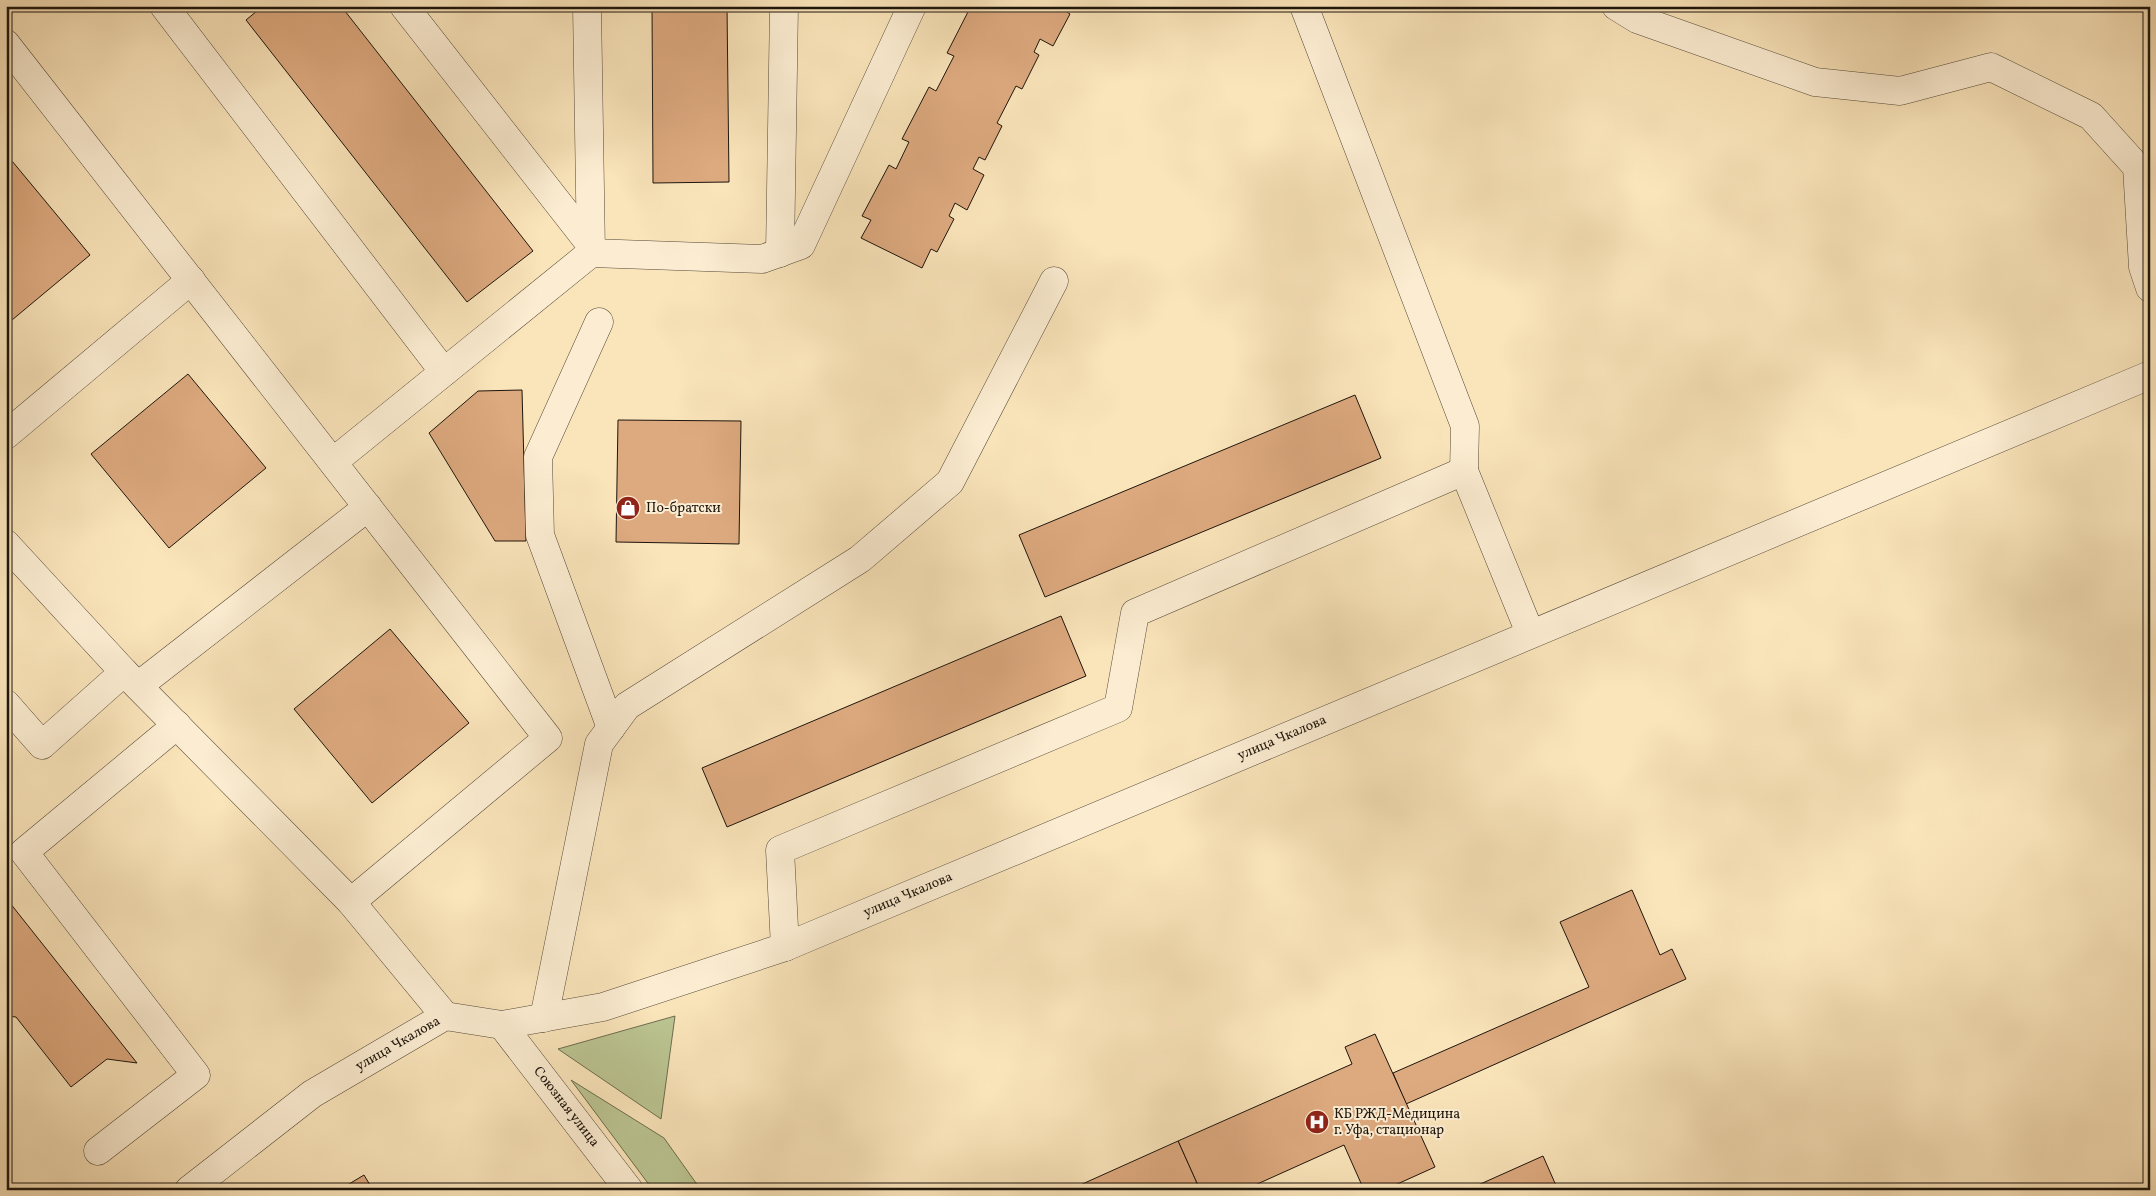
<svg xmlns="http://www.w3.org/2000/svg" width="2156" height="1196" font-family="Vollkorn,serif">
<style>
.green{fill:#bbc592;stroke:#6c6d4f}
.building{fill:#dda97f;stroke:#1c150c}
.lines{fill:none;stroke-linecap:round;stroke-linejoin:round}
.minor-casing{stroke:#544938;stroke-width:29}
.minor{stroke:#fcedd2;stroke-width:28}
.labels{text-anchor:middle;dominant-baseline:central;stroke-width:4;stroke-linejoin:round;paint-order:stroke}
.poi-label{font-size:14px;fill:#1c150c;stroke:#fcedd2;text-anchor:start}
.street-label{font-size:14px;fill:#1c150c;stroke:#fcedd2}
</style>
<rect width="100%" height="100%" fill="#fae4ba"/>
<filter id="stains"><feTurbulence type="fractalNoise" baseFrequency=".004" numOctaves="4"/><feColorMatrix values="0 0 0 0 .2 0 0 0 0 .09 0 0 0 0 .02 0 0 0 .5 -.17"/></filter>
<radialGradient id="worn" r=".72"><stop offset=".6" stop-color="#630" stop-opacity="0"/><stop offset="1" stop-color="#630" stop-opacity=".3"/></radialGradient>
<g class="green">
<path d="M675,1016l-14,103 -103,-70z"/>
<path d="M571,1080l93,58 37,52h-48z"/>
</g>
<g class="building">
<path d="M263,6h78l192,245 -66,51 -221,-282z"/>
<path d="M652,6h75l2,176 -76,1z"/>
<path d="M971,6h87l12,8 -17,32 -13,-7 -6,13 5,3 -17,34 -6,-3 -19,37 5,3 -17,34 -6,-3 -6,12 11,6 -17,35 -12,-7 -6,13 5,3 -17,33 -6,-3 -9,19 -61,-30 10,-18 -9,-4 27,-51 7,4 13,-27 -7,-3 27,-52 7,4 18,-35 -7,-3z"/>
<path d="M12,161l78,94 -84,70v-159z"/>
<path d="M188,374l78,94 -97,80 -78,-94z"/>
<path d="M522,390l4,151h-31l-66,-108 49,-42z"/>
<path d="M1355,395l26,63 -336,139 -26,-62z"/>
<path d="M618,420l123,1 -2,123 -123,-2z"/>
<path d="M1061,616l25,60 -359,151 -25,-59z"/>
<path d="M390,629l79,94 -97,80 -78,-94z"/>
<path d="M1632,890l28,65 12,-6 14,30 -280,125 -13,-31 196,-86 -29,-65z"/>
<path d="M6,898l131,165 -30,-4 -36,28 -55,-70 -10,-1z"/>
<path d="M1375,1034l60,133 -51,23h-20l-20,-45 -100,45h-44l-22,-49 174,-77 -7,-17z"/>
<path d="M1178,1141l22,49h-131z"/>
<path d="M1543,1156l15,34h-91z"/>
<path d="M364,1175l9,15h-34z"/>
</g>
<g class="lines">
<g class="minor-casing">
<g id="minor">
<path d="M164,6l280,366"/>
<path d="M404,6l187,239"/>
<path d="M1304,6l161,420 -1,45"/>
<path d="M1616,6l21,13 178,63 85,9 91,-24 100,49 46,51 6,100 7,21"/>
<path d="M6,44l542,694 -197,164"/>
<path d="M591,253l171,6 39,-14 111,-239"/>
<path d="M780,253l4,-247"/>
<path d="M599,322l-61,135 2,78 71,193"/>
<path d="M6,435l185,-155"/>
<path d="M333,462l258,-209 -4,-247"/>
<path d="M6,544l118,128 227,230 94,114"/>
<path d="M138,686l230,-179"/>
<path d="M6,704l36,41 82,-73"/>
<path d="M785,947l-5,-97 338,-142 17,-95 329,-142 66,162"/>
<path d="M544,1018l55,-274 28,-38 233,-147 90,-77 104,-201"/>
<path d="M502,1025l127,165"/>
<path d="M98,1151l98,-76 -172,-223 153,-127"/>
<path d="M189,1190l123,-96 133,-78 57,9 101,-18 182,-60 1365,-572"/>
</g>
</g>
<use href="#minor" class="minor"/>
</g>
<defs>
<g id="shop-disc" transform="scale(1.25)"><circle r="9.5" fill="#8f2418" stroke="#fcedd2"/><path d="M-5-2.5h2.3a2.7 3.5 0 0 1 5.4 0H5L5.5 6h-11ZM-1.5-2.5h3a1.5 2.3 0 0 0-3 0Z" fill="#fff"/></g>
<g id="hospital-disc" transform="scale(1.25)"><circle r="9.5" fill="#8f2418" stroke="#fcedd2"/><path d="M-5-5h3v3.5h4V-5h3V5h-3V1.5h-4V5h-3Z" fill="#fff"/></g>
</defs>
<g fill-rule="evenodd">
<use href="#shop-disc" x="628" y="508"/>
<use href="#hospital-disc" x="1317" y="1122"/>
</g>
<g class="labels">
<g class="poi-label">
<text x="646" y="508">По-братски</text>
<text x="1334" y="1114">КБ РЖД-Медицина<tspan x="1334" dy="16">г. Уфа, стационар</tspan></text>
</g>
<g class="street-label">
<text transform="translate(1282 738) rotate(-23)">улица Чкалова</text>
<text transform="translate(908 895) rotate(-23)">улица Чкалова</text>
<text transform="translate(398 1044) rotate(-30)">улица Чкалова</text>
<text transform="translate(566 1107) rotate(52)">Союзная улица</text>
</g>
</g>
<rect width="2156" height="1196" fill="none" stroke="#fae4ba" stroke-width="25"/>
<rect x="8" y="8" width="2141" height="1181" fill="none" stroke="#1c150c" stroke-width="2.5"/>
<rect x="12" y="12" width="2131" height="1171" fill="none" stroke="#1c150c"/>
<rect width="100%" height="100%" filter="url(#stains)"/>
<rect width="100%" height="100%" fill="url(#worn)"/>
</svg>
